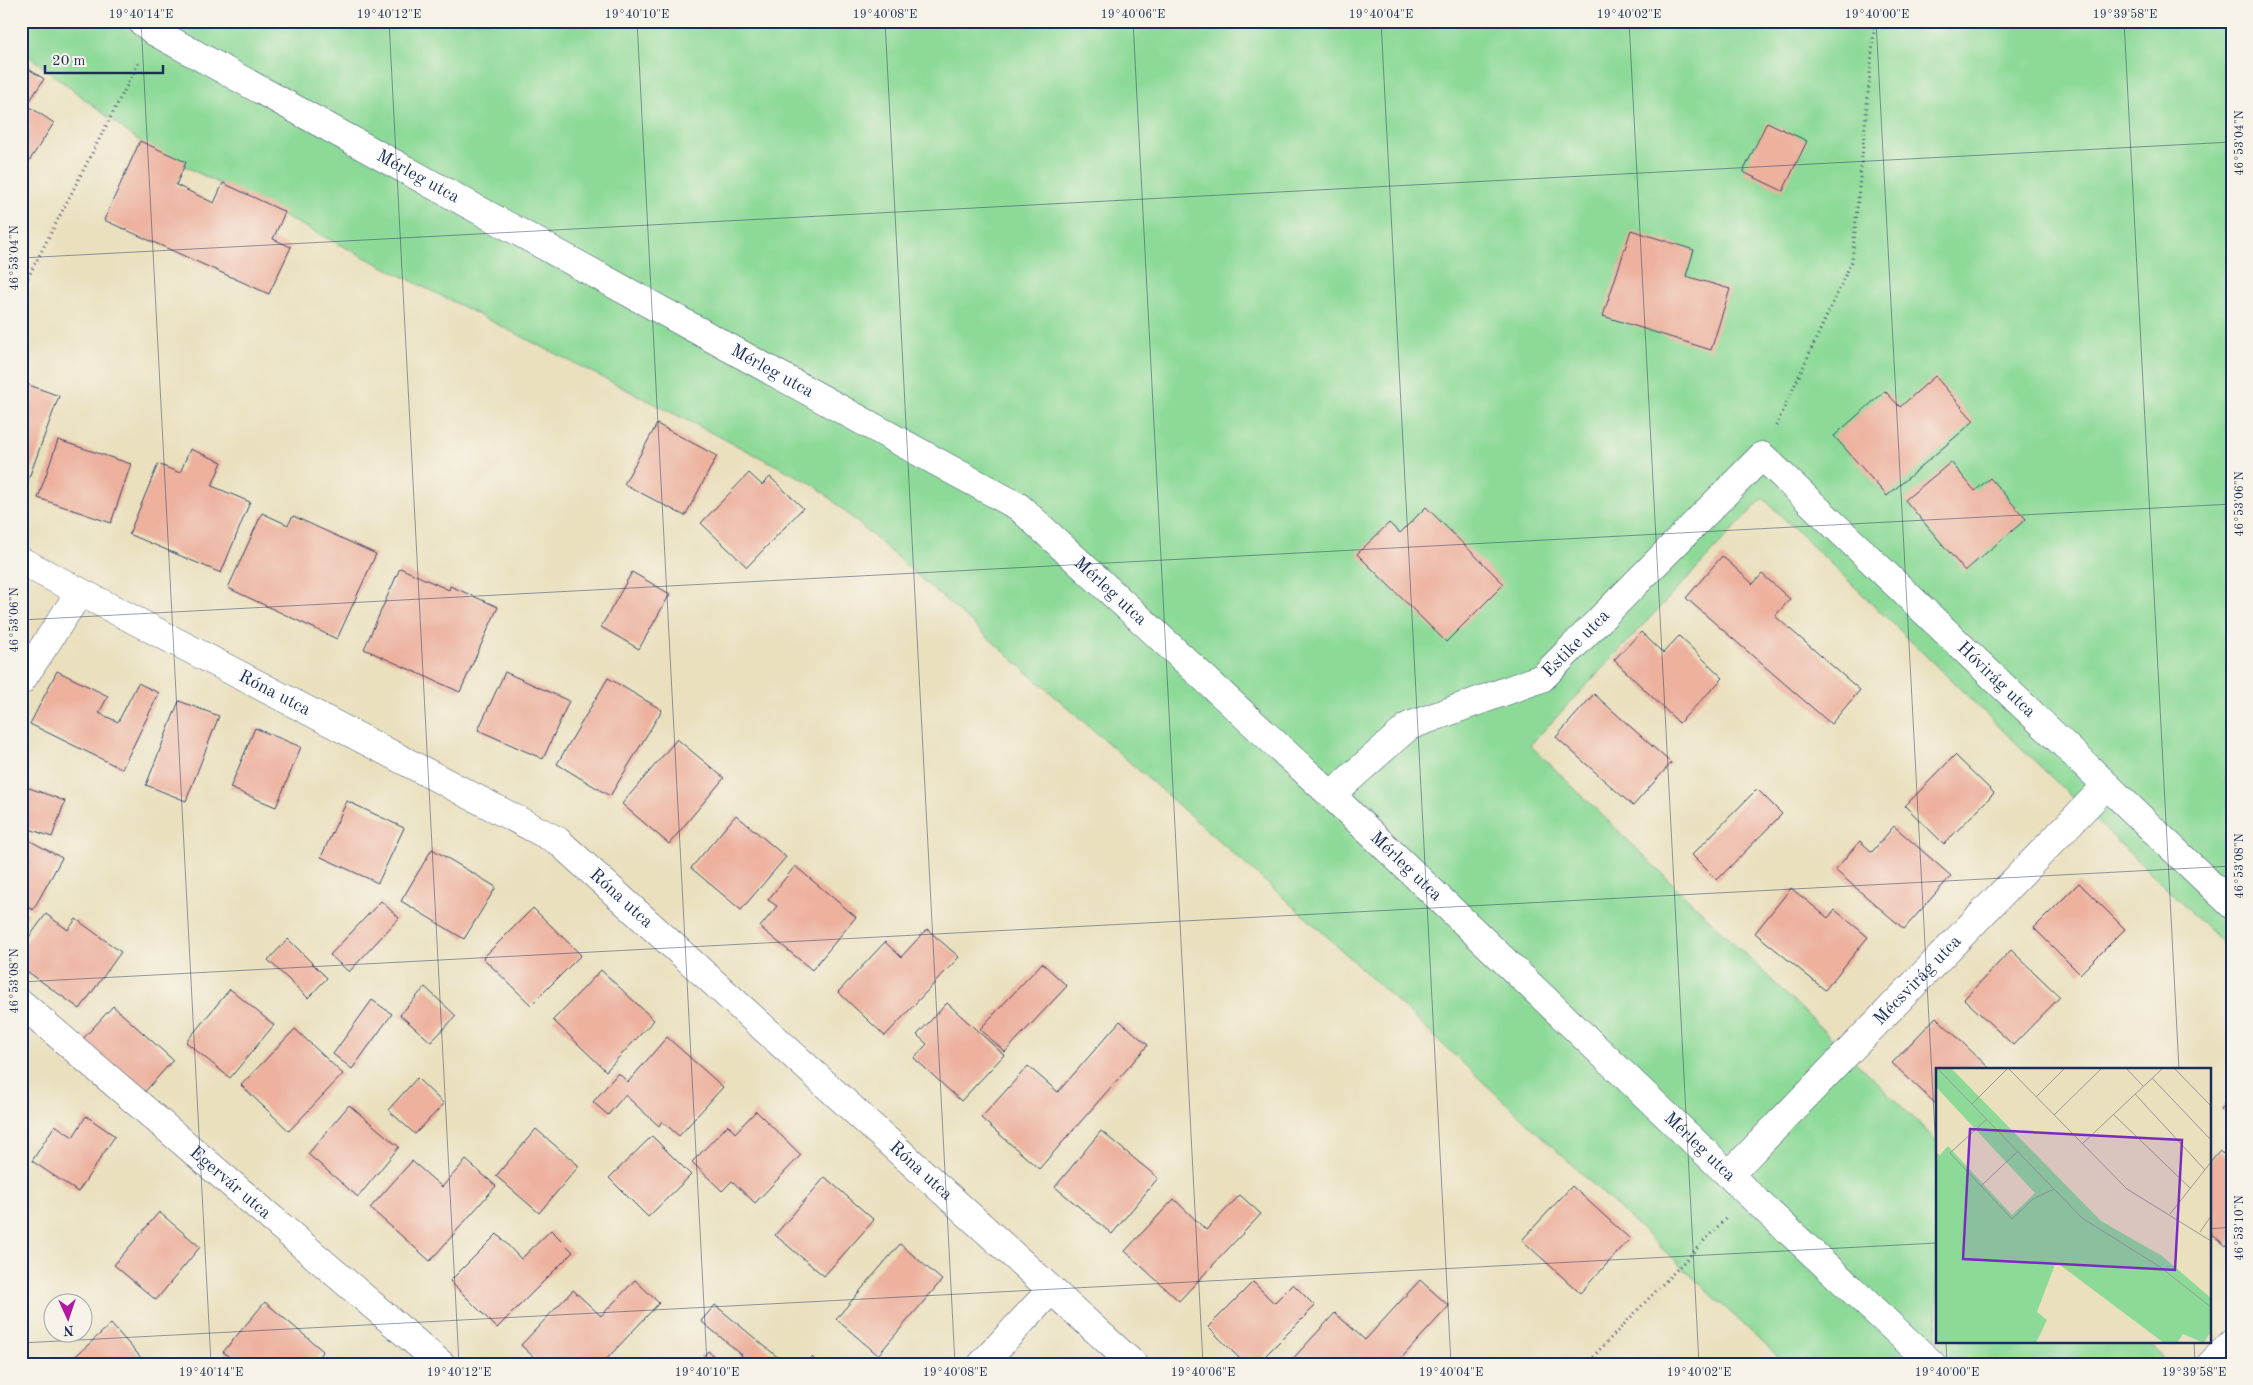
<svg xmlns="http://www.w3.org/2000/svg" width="2253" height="1385" font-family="'Old Standard TT',serif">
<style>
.green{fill:#8dda98;stroke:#54847b}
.building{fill:#edb19e}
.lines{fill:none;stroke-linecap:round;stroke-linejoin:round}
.minor-casing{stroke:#3a4a6c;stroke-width:29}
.path{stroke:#3a4a6c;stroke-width:3;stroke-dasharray:1 4;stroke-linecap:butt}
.minor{stroke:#fff;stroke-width:28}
.ticks{fill:none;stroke:#1b2f5e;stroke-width:1;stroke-opacity:0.45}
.labels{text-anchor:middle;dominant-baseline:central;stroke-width:4;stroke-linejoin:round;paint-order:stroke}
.street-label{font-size:18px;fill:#1b2f5e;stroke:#f7f3e8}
.inset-road{fill:none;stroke:#979998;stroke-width:1}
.view{fill:#7b2cbf;fill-opacity:0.15;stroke:#7b2cbf;stroke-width:2.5}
.inset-edge{fill:none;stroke:#1b2f5e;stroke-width:2.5}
.neatline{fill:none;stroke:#1b2f5e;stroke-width:2}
.ticks-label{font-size:12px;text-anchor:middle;fill:#1b2f5e}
</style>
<rect width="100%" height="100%" fill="#f7f3e8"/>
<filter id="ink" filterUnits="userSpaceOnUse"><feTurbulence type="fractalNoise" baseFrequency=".02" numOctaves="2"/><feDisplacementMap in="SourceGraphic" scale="10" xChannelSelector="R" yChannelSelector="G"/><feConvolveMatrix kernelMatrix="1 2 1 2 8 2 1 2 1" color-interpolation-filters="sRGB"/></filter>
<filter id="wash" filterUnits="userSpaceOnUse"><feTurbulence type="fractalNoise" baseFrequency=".0096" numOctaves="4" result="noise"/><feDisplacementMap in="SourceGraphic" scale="20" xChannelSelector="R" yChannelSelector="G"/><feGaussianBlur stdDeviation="1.12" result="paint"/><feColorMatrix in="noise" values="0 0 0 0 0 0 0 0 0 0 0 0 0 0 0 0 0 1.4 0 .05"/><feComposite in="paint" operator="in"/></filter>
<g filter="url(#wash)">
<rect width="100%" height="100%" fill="#eae0be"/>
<path class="green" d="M21,21h2211v931l-469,-454 -233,247 407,396v200h209l24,23h-384l-467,-435 -504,-444 -668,-338 -126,-97z"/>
<g id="blocks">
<g class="building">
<path d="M21,64l23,15 -17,26 27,18 -30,46 -3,-2z"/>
<path d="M1767,122l40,19 -24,50 -40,-19z"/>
<path d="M140,141l46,21 -10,23 38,18 9,-20 62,29 -12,27 18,8 -22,47 -165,-74z"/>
<path d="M1631,230l63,20 -8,26 44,13 -19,61 -108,-34z"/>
<path d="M1935,376l39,45 -87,75 -53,-60 51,-45 15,16z"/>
<path d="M21,382l38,14 -32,87 -6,-2z"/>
<path d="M657,424l60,32 -32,60 -61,-32z"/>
<path d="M58,440l73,24 -20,59 -73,-25z"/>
<path d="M190,449l32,13 -10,24 38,16 -29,71 -92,-39 29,-70 22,9z"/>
<path d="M1951,462l24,29 15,-13 36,41 -61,52 -60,-71z"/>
<path d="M749,473l13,12 8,-8 33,31 -56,59 -46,-44z"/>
<path d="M1426,507l78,77 -58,58 -89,-88 32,-31 11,10z"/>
<path d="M262,513l26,12 5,-9 83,38 -39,85 -109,-51z"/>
<path d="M1722,556l31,28 9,-10 28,25 -15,17 85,74 -29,34 -145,-126z"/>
<path d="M400,568l49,22 1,-4 48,21 -38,85 -96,-43z"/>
<path d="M632,572l38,22 -31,55 -38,-22z"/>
<path d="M1641,632l22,21 16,-17 44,42 -44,45 -65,-63z"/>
<path d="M57,671l51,25 -9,17 19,9 20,-39 21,10 -37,76 -92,-45z"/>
<path d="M505,672l64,29 -26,58 -65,-29z"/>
<path d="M608,678l54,32 -52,86 -53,-32z"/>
<path d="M1594,694l77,69 -38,43 -77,-69z"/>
<path d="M179,701l40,15 -33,85 -40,-16z"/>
<path d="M255,728l46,19 -25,60 -46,-19z"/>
<path d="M677,739l47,39 -55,66 -47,-40z"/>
<path d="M1955,755l39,38 -50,51 -39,-38z"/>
<path d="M21,785l44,16 -13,36 -31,-11z"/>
<path d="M1757,789l25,25 -65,66 -25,-25z"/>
<path d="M347,801l57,27 -26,55 -57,-26z"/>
<path d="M736,815l50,42 -45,53 -50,-42z"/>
<path d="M1894,826l57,50 -47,53 -69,-59 25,-29 12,11z"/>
<path d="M21,836l41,22 -29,52 -12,-7z"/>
<path d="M432,849l64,38 -32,52 -63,-38z"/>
<path d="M795,866l61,51 -44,53 -52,-43 17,-21 -9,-6z"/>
<path d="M2079,883l46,46 -45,45 -46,-46z"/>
<path d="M1791,888l37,30 7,-8 33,27 -43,53 -70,-57z"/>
<path d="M381,901l18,17 -50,54 -19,-17z"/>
<path d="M533,908l48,47 -50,50 -48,-47z"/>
<path d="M21,909l8,5 -8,11z"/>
<path d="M46,914l22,16 8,-11 45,33 -41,57 -59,-42v-19z"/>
<path d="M927,929l32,28 -74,79 -47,-44 47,-50 16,15z"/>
<path d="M288,939l39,39 -19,20 -40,-38z"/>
<path d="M2011,950l49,47 -47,48 -49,-46z"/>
<path d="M1042,963l25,23 -62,66 -25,-23z"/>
<path d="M601,970l53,50 -48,51 -53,-51z"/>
<path d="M425,987l31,29 -25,26 -31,-27z"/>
<path d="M230,989l44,36 -44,53 -44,-36z"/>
<path d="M372,1000l20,14 -40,55 -19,-15z"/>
<path d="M947,1003l57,52 -43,46 -47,-43 13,-14 -10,-9z"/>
<path d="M113,1006l60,54 -31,35 -61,-54z"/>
<path d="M1936,1017l54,52h-53v36l-45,-42z"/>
<path d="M1120,1021l28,24 -109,124 -58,-51 47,-52 30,26z"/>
<path d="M295,1029l48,45 -54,57 -48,-46z"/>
<path d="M667,1037l56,50 -44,49 -17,-15 -3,5 -34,-31 -17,20 -15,-13 25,-29 10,9z"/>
<path d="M417,1078l27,26 -29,30 -27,-24z"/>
<path d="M2232,1097v24l-12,-12z"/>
<path d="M349,1105l50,42 -41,50 -50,-43z"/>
<path d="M756,1111l45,44 -46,48 -23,-22 -10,10 -30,-29 36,-37 7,8z"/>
<path d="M86,1116l29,20 -37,56 -46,-31 23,-36 18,12z"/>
<path d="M536,1129l43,37 -40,47 -43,-37z"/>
<path d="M1101,1131l57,47 -46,56 -57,-47z"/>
<path d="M652,1136l39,39 -43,42 -39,-39z"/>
<path d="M2219,1151l13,9v79l-6,7 -17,-14v-69z"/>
<path d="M466,1160l30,26 -66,75 -60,-53 42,-47 30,26z"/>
<path d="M825,1177l49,43 -50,56 -49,-41z"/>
<path d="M1572,1186l58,53 -50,54 -58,-53z"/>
<path d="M1240,1195l21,19 -82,87 -54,-50 49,-52 32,31z"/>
<path d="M159,1212l41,35 -44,53 -42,-35z"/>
<path d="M551,1230l22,22 -76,76 -47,-47 47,-47 24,25z"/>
<path d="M900,1244l42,36 -64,75 -42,-36z"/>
<path d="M21,1268l6,5 -6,6z"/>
<path d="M635,1280l24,23 -57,61h-61l-20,-19 52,-55 28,26z"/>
<path d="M1420,1280l29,26 -53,58h-108l47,-51 30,27z"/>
<path d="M1253,1282l21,21 19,-19 22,22 -58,58h-12l-37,-37z"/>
<path d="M265,1302l58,49 -11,13h-74l-15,-12z"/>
<path d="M715,1305l66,55 -4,4h-42l7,-9 -41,-34z"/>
<path d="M111,1324l33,37 -4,3h-73z"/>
<path d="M708,1351l15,13h-26z"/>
<path d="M812,1357l7,7h-14z"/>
</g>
</g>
</g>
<g filter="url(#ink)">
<use href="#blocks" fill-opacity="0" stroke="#3a4a6c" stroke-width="1"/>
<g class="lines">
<g class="minor-casing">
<g id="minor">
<path id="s1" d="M141,21l14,11 864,475 312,288 418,399 183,170"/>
<path id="s2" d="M21,561l537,280 575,523"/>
<path d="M21,681l59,-89"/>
<path id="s3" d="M1331,795l78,-69 133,-48 220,-222 470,449"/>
<path id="s4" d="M21,1003l420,361"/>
<path id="s5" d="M1729,1175l377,-389"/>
<path d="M982,1364l69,-74"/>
<path d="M2211,1364l21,-21"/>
</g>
</g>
<g class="path">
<path d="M21,291l118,-229"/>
<path d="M1776,426l76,-165 23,-240"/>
<path d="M1586,1364l140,-146"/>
</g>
<use href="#minor" class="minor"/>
</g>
</g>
<path class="ticks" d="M141,21l70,1343M389,21l70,1343M637,21l70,1343M885,21l70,1343M1133,21l70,1343M1381,21l70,1343M1629,21l70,1343M1876,21l61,1150M2124,21l55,1048M21,258l2211,-116M21,620l2211,-116M21,982l2211,-116M2209,1229l23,-2M1946,1341l1,23M2194,1341l1,23M21,1343l1916,-100"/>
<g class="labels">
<g class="street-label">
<text stroke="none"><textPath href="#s1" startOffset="318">Mérleg utca</textPath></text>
<text stroke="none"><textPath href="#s1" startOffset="722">Mérleg utca</textPath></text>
<text stroke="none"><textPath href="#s1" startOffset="1128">Mérleg utca</textPath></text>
<text stroke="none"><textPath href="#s3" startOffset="294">Estike utca</textPath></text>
<text stroke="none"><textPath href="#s3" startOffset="882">Hóvirág utca</textPath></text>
<text stroke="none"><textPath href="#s2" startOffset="286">Róna utca</textPath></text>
<text stroke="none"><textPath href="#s1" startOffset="1532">Mérleg utca</textPath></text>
<text stroke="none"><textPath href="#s2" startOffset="691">Róna utca</textPath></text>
<text stroke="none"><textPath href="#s5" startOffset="271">Mécsvirág utca</textPath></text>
<text stroke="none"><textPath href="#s1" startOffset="1938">Mérleg utca</textPath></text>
<text stroke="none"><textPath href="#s2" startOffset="1096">Róna utca</textPath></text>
<text stroke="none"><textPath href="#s4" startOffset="276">Egervár utca</textPath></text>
</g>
</g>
<g transform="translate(1936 1068)">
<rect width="275" height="275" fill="#eae0be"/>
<path d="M0,0h15l150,153 61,35 49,42v33l-7,12 -21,-9 -6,9h-13l-108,-81 -19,50 10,8 -11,23h-100v-190l4,2 8,-9 64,69 23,-22 -99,-106z" fill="#8dda98"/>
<path class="inset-road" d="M1,0l145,150 78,49 51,40M72,0l119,121 84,52M190,0l17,18M238,0l37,38M216,10l59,62M199,26l70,76M100,29l29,-29M36,36l36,-36M177,46l77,74M118,47l48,-47M51,51l-37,34 62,66 21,-20 21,-10M146,76l81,-76M45,118l37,-35M234,146l41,-52M264,164l11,-16"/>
<path class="view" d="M34,61l212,11 -7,130 -212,-11z"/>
<rect width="275" height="275" class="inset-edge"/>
</g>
<rect width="2253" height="1385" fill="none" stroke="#f7f3e8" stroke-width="55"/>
<g transform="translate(68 1318) rotate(177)"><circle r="24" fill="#f7f3e8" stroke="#9fa5b1"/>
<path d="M0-4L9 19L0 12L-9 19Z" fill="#b5179e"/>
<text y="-8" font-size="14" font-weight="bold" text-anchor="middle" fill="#1b2f5e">N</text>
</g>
<path d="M45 65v8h118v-8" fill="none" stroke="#1b2f5e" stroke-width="2.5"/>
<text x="52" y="65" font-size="15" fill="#1b2f5e" stroke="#f7f3e8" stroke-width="4" paint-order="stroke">20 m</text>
<rect x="28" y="28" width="2198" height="1330" class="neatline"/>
<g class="ticks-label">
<text x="141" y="18">19°40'14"E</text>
<text x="389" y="18">19°40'12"E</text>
<text x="637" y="18">19°40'10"E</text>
<text x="885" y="18">19°40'08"E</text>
<text x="1133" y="18">19°40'06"E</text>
<text x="1381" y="18">19°40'04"E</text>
<text x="1629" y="18">19°40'02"E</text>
<text x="1877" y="18">19°40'00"E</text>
<text x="2125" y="18">19°39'58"E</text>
<text transform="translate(2239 143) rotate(-90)" y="4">46°53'04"N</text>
<text transform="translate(14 258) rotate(-90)" y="4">46°53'04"N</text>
<text transform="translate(2239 504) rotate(-90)" y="4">46°53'06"N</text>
<text transform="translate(14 620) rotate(-90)" y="4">46°53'06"N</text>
<text transform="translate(2239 866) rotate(-90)" y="4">46°53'08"N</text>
<text transform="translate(14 981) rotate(-90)" y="4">46°53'08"N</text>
<text transform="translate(2239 1228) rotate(-90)" y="4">46°53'10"N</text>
<text x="211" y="1376">19°40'14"E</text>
<text x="459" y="1376">19°40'12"E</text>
<text x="707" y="1376">19°40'10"E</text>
<text x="955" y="1376">19°40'08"E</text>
<text x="1203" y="1376">19°40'06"E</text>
<text x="1451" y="1376">19°40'04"E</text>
<text x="1699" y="1376">19°40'02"E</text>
<text x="1947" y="1376">19°40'00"E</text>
<text x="2194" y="1376">19°39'58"E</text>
</g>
</svg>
